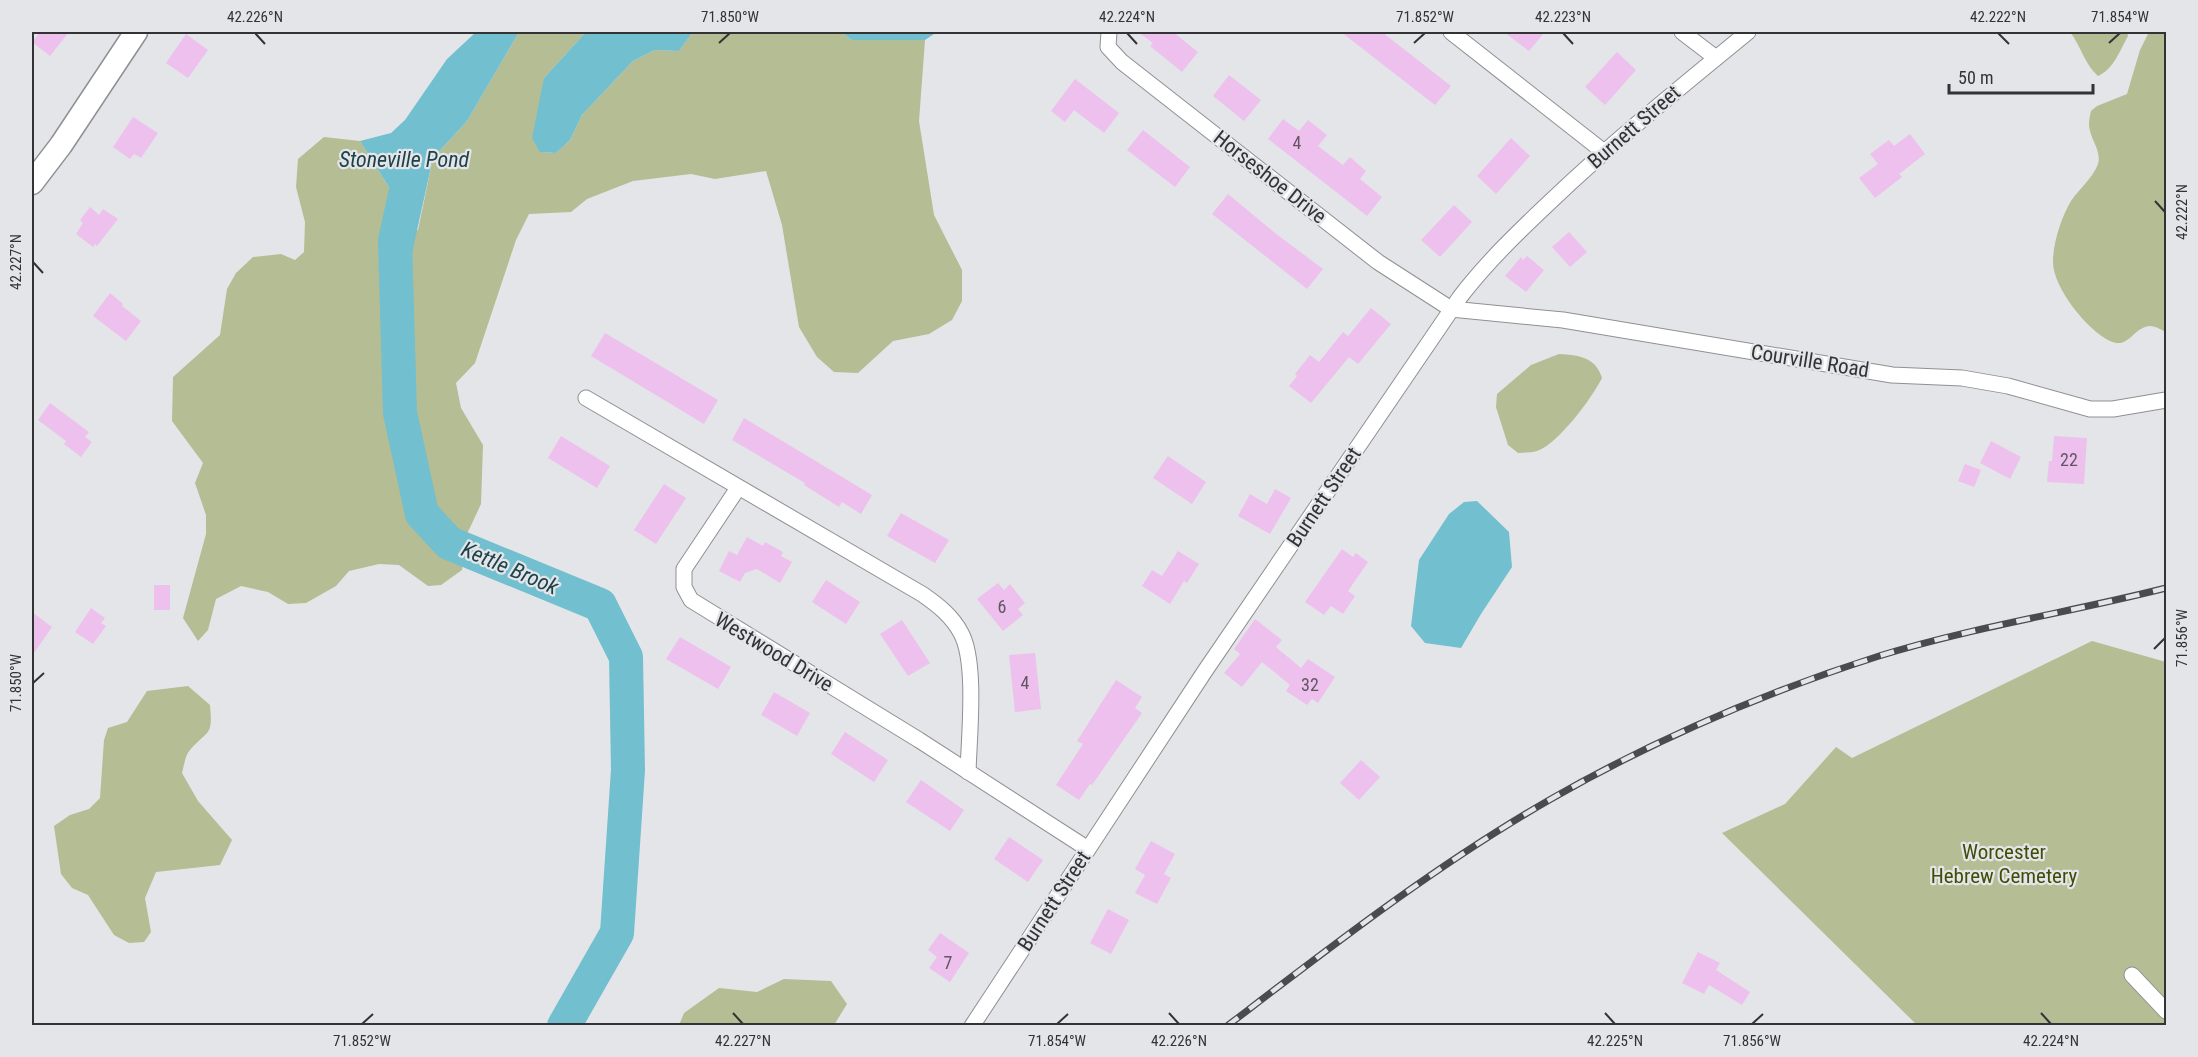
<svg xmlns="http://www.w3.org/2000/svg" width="2198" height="1057" font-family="'Roboto Condensed',sans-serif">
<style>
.green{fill:#b4bd94}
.water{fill:#71bfcf}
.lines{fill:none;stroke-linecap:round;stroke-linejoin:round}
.river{stroke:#71bfcf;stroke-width:34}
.building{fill:#eec0ee}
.minor-casing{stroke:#8f9093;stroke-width:17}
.secondary-casing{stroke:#8f9093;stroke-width:25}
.minor{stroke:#fff;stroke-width:15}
.secondary{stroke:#fff;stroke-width:22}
.rail-casing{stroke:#4b4b4d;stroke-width:7}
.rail{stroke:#e4e5e9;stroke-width:4.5;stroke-dasharray:14;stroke-linecap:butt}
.ticks{fill:none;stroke:#333335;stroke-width:2}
.labels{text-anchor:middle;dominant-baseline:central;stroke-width:4.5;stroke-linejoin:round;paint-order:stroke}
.number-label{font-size:18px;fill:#625663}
.street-label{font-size:21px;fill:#333335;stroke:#e4e5e9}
.park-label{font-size:21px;fill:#424c05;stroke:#e4e5e9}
.water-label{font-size:22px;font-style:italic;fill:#1d4249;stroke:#e4e5e9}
.neatline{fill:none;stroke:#333335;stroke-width:2}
.ticks-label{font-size:15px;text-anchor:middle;fill:#333335}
</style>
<rect width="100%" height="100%" fill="#e4e5e9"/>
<g class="green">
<path d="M519,32h67l-42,46 -4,74 16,1 14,-13 12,-25 51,-54 22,-11 24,1 14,-19h148l11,8h73l-6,81 15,94 28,55v31l-10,19 -23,14 -36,7 -35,32 -24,-1 -17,-15 -18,-30 -17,-102 -16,-54 -51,8 -24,-5 -58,7 -46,18 -16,13 -42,2 -13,26 -41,123 -19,20 5,25 22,37 -2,59 -14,30 -5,36 -21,15 -13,1 -29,-21 -20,-1 -30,7 -13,15 -30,17 -18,1 -20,-12 -27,-6 -25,13 -8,31 -10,11 -15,-23 23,-84v-19l-11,-32 8,-20 -31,-42 1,-44 47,-42 7,-46 9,-16 17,-16 28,-3 14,6 9,-8 1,-30 -9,-35 2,-28 26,-22 36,4 30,48 5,52 23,-11 15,-72 34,-37z"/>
<path d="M2070,32h57l1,4c-8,14 -14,33 -30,40 -13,-11 -17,-30 -28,-44z"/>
<path d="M2149,32h17v300c-4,-2 -11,-6 -16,-6 -17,1 -21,24 -40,15 -22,-10 -57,-53 -57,-79 0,-19 8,-44 18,-61 8,-12 22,-23 27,-37 4,-14 -9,-26 -9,-40 0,-4 1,-9 2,-13l6,-5 30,-12 13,-44z"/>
<path d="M1559,354c19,1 37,3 43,24 -10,20 -44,66 -65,73 -6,2 -13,1 -19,2l-10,-8 -12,-38 1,-13 34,-29z"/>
<path d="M2092,641l74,21v363h-249l-195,-192 63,-29 51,-57 16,11z"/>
<path d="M188,686l22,19c3,33 -2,24 -20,45 -5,5 -6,16 -8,23l16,28 34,39 -12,25 -64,7 -11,26 6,34 -7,10 -15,1 -15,-8 -26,-40 -16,-7 -11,-14 -7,-48 16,-11 19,-6 11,-11 4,-58 4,-12 19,-6 20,-31z"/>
<path d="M784,979l47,2 16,23 -13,21h-155l5,-12 35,-25 38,4z"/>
</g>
<g class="water">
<path d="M476,32h43l-52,89 -34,37 -21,95 -17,-12 -5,-52 -30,-48 31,-8 14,-13 42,-61z"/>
<path d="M586,32h107l-14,19 -24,-1 -22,11 -51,54 -12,25 -14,13 -16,-1 -8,-14 12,-60z"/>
<path d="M841,32h96l-12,8h-73z"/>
<path d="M1477,501l32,31 3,35 -31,47 -20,34 -36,-5 -14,-17 8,-66 30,-46 15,-12z"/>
</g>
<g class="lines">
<path class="river" d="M405,195l-10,46 5,172 22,101 27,29 151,62 26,52 2,113 -11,163 -53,93"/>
</g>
<g class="building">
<path d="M40,32h29l-19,24 -18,-14z"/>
<path d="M1138,32h35l25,20 -16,20 -32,-26 3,-3z"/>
<path d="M1341,32h41l69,54 -16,19z"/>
<path d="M1504,32h41l-16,19z"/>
<path d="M186,34l22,16 -20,28 -22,-15z"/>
<path d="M1617,52l19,18 -31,35 -20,-18z"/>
<path d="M1229,75l32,25 -17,21 -31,-25z"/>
<path d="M1075,79l44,34 -15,20 -30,-23 -9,12 -14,-11z"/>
<path d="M133,117l25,16 -17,25 -7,-4 -4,5 -17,-12z"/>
<path d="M1283,119l16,12 9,-11 19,15 -9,11 25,19 7,-8 16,14 -6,8 22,18 -15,19 -99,-77z"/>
<path d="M1143,130l47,37 -15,20 -48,-37z"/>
<path d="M1910,134l15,20 -26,20 3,3 -27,21 -16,-20 19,-14 -8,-10 19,-14 5,6z"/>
<path d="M1511,138l19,18 -34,38 -19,-18z"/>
<path d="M1228,194l47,39 48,36 -16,20 -95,-75z"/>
<path d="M1454,205l18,17 -32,35 -19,-17z"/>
<path d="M90,207l9,8 4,-6 15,10 -21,27 -2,-2 -2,3 -17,-13 7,-11 -3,-3z"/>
<path d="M1569,232l18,20 -17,15 -18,-20z"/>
<path d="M1527,256l17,14 -18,22 -21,-16 16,-19 2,3z"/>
<path d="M110,293l13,11 -1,2 19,15 -15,20 -33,-25z"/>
<path d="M1371,308l20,16 -33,40 -9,-7 -38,46 -22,-17 8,-10 -2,-2 15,-19 9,7 24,-30 5,4z"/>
<path d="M605,333l113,67 -14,24 -113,-68z"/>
<path d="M50,403l39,29 -4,5 7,5 -11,15 -17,-13 2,-3 -28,-21z"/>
<path d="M744,418l128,77 -11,19 -19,-12 -3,5 -35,-22 1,-2 -73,-43z"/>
<path d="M561,436l49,30 -13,22 -49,-30z"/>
<path d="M2054,436l33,2 -3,46 -37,-2 2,-21h3z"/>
<path d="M1991,441l30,16 -11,22 -30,-16z"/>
<path d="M1168,456l38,26 -14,22 -39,-26z"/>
<path d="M1965,464l16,6 -7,17 -16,-6z"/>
<path d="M664,484l22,14 -30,46 -22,-14z"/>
<path d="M1275,489l16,9 -21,36 -32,-18 12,-22 17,10z"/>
<path d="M901,513l48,27 -14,23 -48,-27z"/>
<path d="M747,537l16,9 2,-4 18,10 -2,4 11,6 -12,21 -23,-14 -12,4 -5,9 -21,-11 10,-20 8,4z"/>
<path d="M1342,549l11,8 3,-4 12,9 -20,29 7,5 -12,18 -12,-8 -7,9 -19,-13z"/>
<path d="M1178,551l21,13 -12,19 -3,-2 -14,23 -28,-18 10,-16 10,6z"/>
<path d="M826,580l34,22 -14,22 -34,-22z"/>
<path d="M998,583l6,7 6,-6 15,19 -7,6 5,6 -20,16 -26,-32z"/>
<rect x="154" y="585" width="16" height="25"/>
<path d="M91,608l14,10 -4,5 5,3 -13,18 -18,-12z"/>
<path d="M32,612l20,15 -20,29z"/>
<path d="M1255,619l27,21 -6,7 25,21 7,-9 27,18 -17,26 -6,-4 -5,6 -21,-14 4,-6 -28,-23 -20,25 -18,-14 16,-19 -6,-5z"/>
<path d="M902,620l28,43 -22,13 -28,-42z"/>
<path d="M680,637l51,30 -13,22 -52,-30z"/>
<path d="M1035,653l6,56 -26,3 -6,-57z"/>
<path d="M1116,680l26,17 -7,11 7,5 -50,72 -2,-1 -11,16 -23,-15 27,-41 -6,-3z"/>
<path d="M774,692l36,21 -13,23 -36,-21z"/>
<path d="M845,732l43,28 -14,22 -43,-28z"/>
<path d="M1361,760l19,17 -21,23 -19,-17z"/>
<path d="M921,780l43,30 -14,21 -44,-29z"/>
<path d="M1009,837l34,23 -15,22 -34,-23z"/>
<path d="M1151,841l24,13 -11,20 7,4 -14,26 -22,-11 10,-18 -10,-6z"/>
<path d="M1108,909l21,11 -18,34 -21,-11z"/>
<path d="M940,933l29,20 -19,29 -21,-14 8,-11 -9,-7z"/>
<path d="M1698,952l22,11 -4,7 34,22 -8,13 -33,-20 -5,9 -22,-11z"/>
</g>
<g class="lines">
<g class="minor-casing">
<g id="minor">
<path d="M1109,32l-1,15 14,15 256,200 73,47 112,11 329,55 70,3 46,8 82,23h23l53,-9"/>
<path d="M1451,32l153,120"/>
<path d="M1682,32l34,26"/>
<path d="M586,398l336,196c16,11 30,22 39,39 16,29 8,104 7,139"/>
<path d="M738,488l-54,81v18l7,13 228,140 169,109"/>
<path d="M2132,975l34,36"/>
<path d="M972,1026l233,-355 255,-374c27,-35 58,-65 91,-96 63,-60 130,-114 197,-169"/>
</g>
</g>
<g class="secondary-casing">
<path id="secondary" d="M32,183l29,-38 75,-113"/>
</g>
<use href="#minor" class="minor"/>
<use href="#secondary" class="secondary"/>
<g class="rail-casing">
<path id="rail" d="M1227,1026c105,-80 209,-161 324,-227 103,-59 215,-107 328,-143 94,-29 192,-44 287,-68"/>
</g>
<use href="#rail" class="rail"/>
</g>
<path class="ticks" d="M255,33l10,11M1127,33l10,11M1563,33l10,11M1998,33l11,11M719,43l11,-10M1414,43l11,-10M2109,43l11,-10M2155,201l10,11M33,262l10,11M2154,649l11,-11M33,683l11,-10M733,1013l10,11M1169,1013l10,11M1605,1013l10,11M2041,1013l10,11M362,1024l11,-10M1057,1024l11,-10M1752,1024l11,-10"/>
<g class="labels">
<g class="number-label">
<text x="1297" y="142">4</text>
<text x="2069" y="459">22</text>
<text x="1002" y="606">6</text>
<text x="1025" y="682">4</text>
<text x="1310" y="684">32</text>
<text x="948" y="962">7</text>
</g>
<g class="street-label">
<text transform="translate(1634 127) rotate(-41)">Burnett Street</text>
<text transform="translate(1270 177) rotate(38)">Horseshoe Drive</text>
<text transform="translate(1810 361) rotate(9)">Courville Road</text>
<text transform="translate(1324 497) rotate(-56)">Burnett Street</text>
<text transform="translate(774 652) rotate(31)">Westwood Drive</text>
<text transform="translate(1054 901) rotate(-57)">Burnett Street</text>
</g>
<g class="park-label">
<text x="2004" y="852">Worcester<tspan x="2004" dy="24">Hebrew Cemetery</tspan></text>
</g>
<g class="water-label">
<text x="404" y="159">Stoneville Pond</text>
<text transform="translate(510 568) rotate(23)">Kettle Brook</text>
</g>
</g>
<rect width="2198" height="1057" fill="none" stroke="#e4e5e9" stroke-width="66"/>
<path d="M1949 84v9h144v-9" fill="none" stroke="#333335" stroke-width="3"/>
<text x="1958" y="84" font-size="18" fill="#333335" stroke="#e4e5e9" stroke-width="4.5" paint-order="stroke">50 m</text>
<rect x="33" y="33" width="2132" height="991" class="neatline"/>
<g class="ticks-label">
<text x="255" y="22">42.226°N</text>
<text x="730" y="22">71.850°W</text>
<text x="1127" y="22">42.224°N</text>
<text x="1425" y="22">71.852°W</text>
<text x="1563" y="22">42.223°N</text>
<text x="1998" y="22">42.222°N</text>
<text x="2120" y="22">71.854°W</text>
<text transform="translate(2182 212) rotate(-90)" y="5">42.222°N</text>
<text transform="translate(16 262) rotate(-90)" y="5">42.227°N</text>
<text transform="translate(2182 638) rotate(-90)" y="5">71.856°W</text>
<text transform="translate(16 683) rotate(-90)" y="5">71.850°W</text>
<text x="362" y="1046">71.852°W</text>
<text x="743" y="1046">42.227°N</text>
<text x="1057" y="1046">71.854°W</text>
<text x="1179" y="1046">42.226°N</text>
<text x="1615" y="1046">42.225°N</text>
<text x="1752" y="1046">71.856°W</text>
<text x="2051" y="1046">42.224°N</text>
</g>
</svg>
